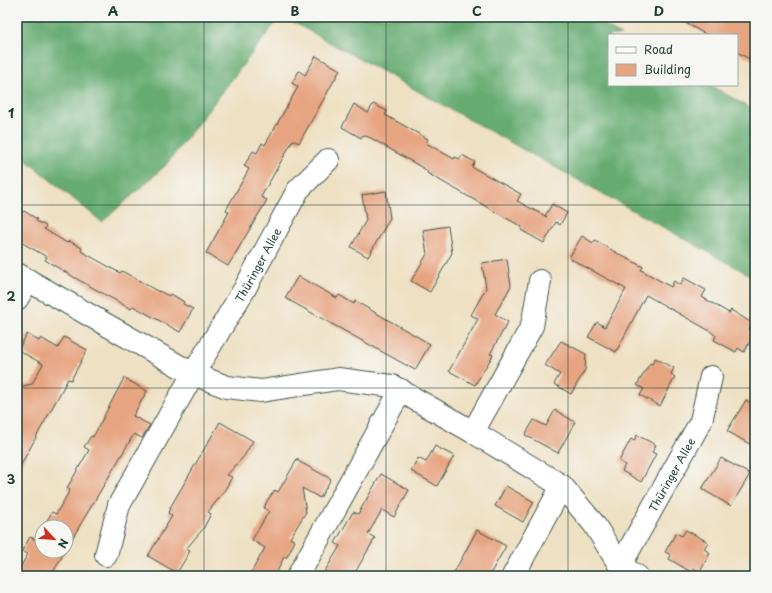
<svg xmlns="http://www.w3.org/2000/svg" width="772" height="593" font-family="'Playpen Sans',sans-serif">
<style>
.forest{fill:#66ac72;stroke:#427453}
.building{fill:#e7a481}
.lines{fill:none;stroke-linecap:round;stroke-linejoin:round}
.minor-casing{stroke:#3e5549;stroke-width:24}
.minor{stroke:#fff;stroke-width:22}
.grid{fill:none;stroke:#1f3d34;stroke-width:1;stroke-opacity:0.55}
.labels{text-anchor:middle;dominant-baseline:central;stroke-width:3.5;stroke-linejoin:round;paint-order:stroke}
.street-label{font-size:11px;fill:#1f3d34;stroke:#f6f6f2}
.neatline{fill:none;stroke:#1f3d34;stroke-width:1.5}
.grid-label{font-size:13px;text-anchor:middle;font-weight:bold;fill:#1f3d34}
</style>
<rect width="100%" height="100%" fill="#f6f6f2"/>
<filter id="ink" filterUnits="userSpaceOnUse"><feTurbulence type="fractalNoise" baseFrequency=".025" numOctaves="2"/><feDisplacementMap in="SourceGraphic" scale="8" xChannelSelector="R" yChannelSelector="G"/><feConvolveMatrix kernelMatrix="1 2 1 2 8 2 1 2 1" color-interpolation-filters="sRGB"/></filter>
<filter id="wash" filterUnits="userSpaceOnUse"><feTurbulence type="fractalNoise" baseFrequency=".012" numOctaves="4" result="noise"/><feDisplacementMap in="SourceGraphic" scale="16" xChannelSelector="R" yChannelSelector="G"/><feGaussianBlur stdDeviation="0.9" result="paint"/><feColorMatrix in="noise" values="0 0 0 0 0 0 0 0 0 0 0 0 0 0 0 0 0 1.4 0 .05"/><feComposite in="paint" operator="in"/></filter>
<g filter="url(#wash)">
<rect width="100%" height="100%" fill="#eee0c2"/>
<g class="forest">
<path d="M17,17h263l-115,149 -63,56 -85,-69z"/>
<path d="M284,17h305l32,18h-12v50h101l45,26v167z"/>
</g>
<g id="blocks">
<g class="building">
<path d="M675,17h67l13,7v38l-18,-10v-17h-30z"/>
<path d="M316,56l24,14 -41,73 -6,-3 -32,57 6,3 -39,66 -22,-13 23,-41 -3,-2 23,-41 -5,-3 9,-15 4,2 5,-10 3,2 33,-58 -6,-4 7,-12 6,4z"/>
<path d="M354,104l14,9 5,-9 14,7 -2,4 43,24 -2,4 28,16 1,-2 5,2 2,-4 13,7 -3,5 49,27 -4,7 30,16 -2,-1 7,-12 15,9 -7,12 -4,-3 -12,21 -23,-13 1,-3 -95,-54 1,-2 -57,-33 -8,-3 -2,3 -19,-11z"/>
<path d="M386,191l4,27 -22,39 -17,-10 15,-27 -4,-25z"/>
<path d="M17,210l5,3 2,-2 13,8 -1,2 10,5 -2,3 23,14 2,-2 13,7 -1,3 30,17 9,5 2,-2 37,21v-1l10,5 2,-2 13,8 -1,2 10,5 -13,23 -47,-26 -2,3 -54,-30 -32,-19 2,-3 -30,-17z"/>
<path d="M448,226l4,27 -22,39 -19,-11 16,-27 -4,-24z"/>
<path d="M582,236l11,7 2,-3 22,13 26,14 -2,3 30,17 3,-6 6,4 4,-7 22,12 -4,7 27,16 2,-3 21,13 -3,6 6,4 -11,19 -6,-4 -2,4 -22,-12 2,-4 -6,-5 -64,-36 -30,57 -28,-15 9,-15 8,5 21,-38 -57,-31z"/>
<path d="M507,259l4,27 -16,28 13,8 -18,32 3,1 -18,30 -26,-14 29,-52 -7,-4 15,-27 -4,-25z"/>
<path d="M298,276l39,22 2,-3 15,9 1,-3 75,43 -15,26 -130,-72z"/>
<path d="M27,334l12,7 2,-3 17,10 6,-11 23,13 -16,30 -3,-1 -51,93v-70l4,-8 -2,-7 13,-3 11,-20 -25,-14z"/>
<path d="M561,341l25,13 -1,16 -14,24 -17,-10 6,-10 -15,-9z"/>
<path d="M655,358l19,10 -3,6 4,3 -15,29 -20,-11 4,-6 -7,-4 13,-22 2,1z"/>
<path d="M124,378l23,13 -14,25 17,9 -8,13 -8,-4 -68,115v-22h-23l9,-15 4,2 14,-24 -3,-2 22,-38 -5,-3 7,-11 2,1z"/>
<path d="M746,400l9,5v42l-28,-16z"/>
<path d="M555,410l20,12 -17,31 -33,-18 9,-15 12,6z"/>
<path d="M220,422l33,19 -9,15 -17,19 5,2 -9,16 -15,19 3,2 -8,15 -17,20 4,2 -13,22 -29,-17 24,-40 -4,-3 3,-7z"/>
<path d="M637,435l19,10 -4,7 4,2 -15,28 -19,-11 3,-6 -6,-4 12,-22 3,2z"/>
<path d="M435,446l19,10 -17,30 -26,-15 7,-13 8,4z"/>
<path d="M298,458v3l33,18 -11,19 -18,-10 4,24 -16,26 5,3 -8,16h-3l-9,19h-26l16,-28 -13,-8 17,-29 -5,-3 3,-7 8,-11 3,2z"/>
<path d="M721,458l29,16 -19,32 -29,-17z"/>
<path d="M381,474l28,16 -15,27 -12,-7 -14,24 7,4 -22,38h-31l18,-30 -5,-3 18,-31 5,2z"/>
<path d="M506,486l28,16 -11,20 -28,-16z"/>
<path d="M42,529v22h23l-14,25h-34v-3l11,-19 -6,-3 8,-14 6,3z"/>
<path d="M477,530l29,16 -17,30h-37z"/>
<path d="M686,530l22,12 -4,7 6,4 -10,19 -7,-4 -2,4 -22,-13 2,-4 -6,-3 11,-19 6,3z"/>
</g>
</g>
</g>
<g filter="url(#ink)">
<use href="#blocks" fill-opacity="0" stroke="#3e5549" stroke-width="1"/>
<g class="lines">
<g class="minor-casing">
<g id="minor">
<path d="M17,274l176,100 34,13 34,4 77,-12 54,7 81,46 89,54 32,38 26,42 17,10"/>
<path d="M17,299l11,-19"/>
<path d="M473,432l59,-106 8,-45"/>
<path id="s1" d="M106,555l13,-50 74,-131 51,-84 54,-100 30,-30"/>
<path id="s2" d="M620,566l81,-145 10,-44"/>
<path d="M298,576l103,-186"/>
<path d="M513,576l49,-90"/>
</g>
</g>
<use href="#minor" class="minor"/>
</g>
</g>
<path class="grid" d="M204,17v559M386,17v559M568,17v559M17,205h738M17,388h738"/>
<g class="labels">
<g class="street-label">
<text stroke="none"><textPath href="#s1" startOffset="329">Thüringer Allee</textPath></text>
<text stroke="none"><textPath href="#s2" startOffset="105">Thüringer Allee</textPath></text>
</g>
</g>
<rect width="772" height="593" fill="none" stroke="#f6f6f2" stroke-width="44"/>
<rect x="608" y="34" width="130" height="52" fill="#f6f6f2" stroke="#a0aca6"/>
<rect x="616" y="47" width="20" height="6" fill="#ffffff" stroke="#a0aca6"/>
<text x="644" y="54" font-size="12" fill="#1f3d34">Road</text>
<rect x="616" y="64" width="20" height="12" fill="#e7a481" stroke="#a0aca6"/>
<text x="644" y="74" font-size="12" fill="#1f3d34">Building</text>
<g transform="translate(54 539) rotate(116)"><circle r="19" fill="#f6f6f2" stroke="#a0aca6"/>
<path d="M0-3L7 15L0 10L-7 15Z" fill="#c8321e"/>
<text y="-6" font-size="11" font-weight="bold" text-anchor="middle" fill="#1f3d34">N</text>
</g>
<rect x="22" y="22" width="728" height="549" class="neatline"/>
<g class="grid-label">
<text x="113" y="16">A</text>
<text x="295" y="16">B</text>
<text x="477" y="16">C</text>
<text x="659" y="16">D</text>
<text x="11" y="118">1</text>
<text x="11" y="301">2</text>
<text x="11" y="484">3</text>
</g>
</svg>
